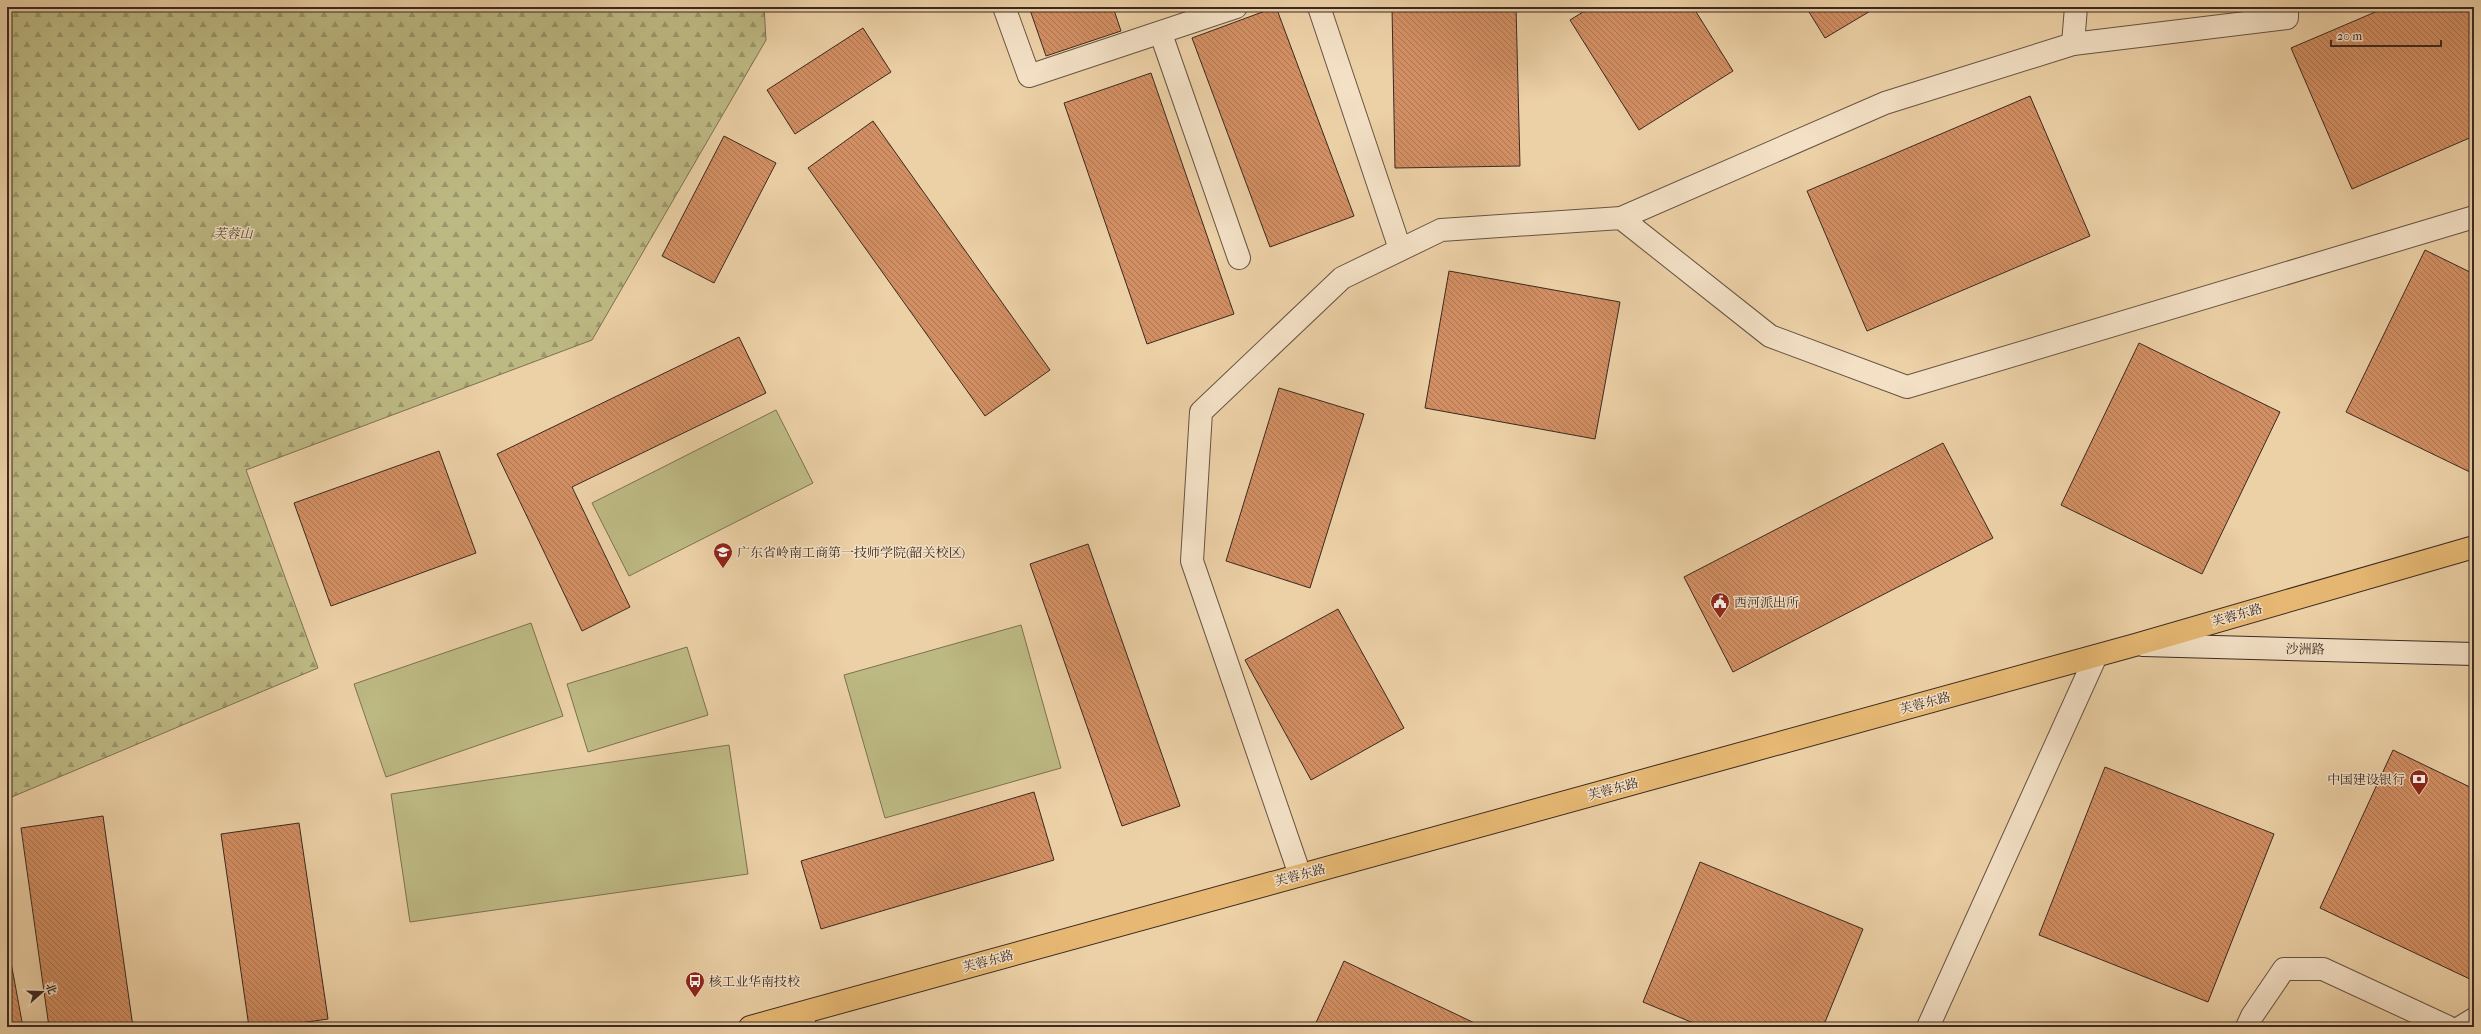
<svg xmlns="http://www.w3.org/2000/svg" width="2481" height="1034" font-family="'IM FELL French Canon','Noto Serif SC',serif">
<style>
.forest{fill:url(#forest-firs);stroke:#7c7152}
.park{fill:#bdb983;stroke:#7c7152}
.building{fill:url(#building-back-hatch);stroke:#3b2922}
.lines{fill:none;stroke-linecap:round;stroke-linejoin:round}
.lane-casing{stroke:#675343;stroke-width:20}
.street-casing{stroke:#675343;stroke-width:24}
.secondary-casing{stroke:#3b2922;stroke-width:24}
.primary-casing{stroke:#3b2922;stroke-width:24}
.lane{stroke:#f3e0c5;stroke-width:18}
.street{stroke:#f3e0c5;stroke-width:22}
.secondary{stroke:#f3e0c5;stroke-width:22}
.primary{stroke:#e6b873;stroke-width:22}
.labels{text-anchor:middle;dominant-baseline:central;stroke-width:3;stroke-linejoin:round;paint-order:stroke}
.park-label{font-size:13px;font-style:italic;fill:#554635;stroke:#f3e0c5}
.poi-label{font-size:13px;fill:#3b2922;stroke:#f3e0c5;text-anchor:start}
.street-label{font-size:13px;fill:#3b2922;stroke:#f3e0c5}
</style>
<defs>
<pattern id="forest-firs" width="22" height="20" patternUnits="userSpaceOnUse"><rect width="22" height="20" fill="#bdb983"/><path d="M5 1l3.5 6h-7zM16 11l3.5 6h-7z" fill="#9b966b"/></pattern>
<pattern id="building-back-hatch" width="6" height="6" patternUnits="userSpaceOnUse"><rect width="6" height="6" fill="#d28f63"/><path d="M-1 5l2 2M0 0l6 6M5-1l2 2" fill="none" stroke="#ac7551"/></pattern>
</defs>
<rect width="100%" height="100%" fill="#ecd0a6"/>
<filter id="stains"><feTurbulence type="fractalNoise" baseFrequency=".005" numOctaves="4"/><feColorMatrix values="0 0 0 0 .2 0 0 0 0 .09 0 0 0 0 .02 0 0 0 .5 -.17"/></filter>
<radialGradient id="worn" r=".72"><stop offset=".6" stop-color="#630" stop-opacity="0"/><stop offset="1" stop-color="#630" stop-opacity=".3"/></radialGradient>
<path class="forest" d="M7,7h757l2,33 -174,300 -346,130 72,198 -311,131z"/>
<g class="park">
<path d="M776,410l37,73 -184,93 -37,-73z"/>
<path d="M531,623l32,93 -177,61 -32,-93z"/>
<path d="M1021,625l40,143 -176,50 -41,-143z"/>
<path d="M687,647l21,68 -120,37 -21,-68z"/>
<path d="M729,745l19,129 -338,48 -19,-128z"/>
</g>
<g class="building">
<path d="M1029,7h84l8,24 -75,25z"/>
<path d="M1276,7l78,209 -84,31 -78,-209z"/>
<path d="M1392,7h124l4,159 -125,2z"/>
<path d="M1591,7h102l40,64 -94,59 -69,-110z"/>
<path d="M1806,7h71l-52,31z"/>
<rect x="2122" y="7" width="133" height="1"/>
<path d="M2387,7h87v129l-122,53 -61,-141z"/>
<path d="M863,28l28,44 -96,62 -28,-44z"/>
<path d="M1151,73l83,241 -87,30 -83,-241z"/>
<path d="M2030,96l60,140 -223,95 -60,-140z"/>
<path d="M873,121l177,249 -65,46 -177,-248z"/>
<path d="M724,136l52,27 -62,120 -52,-27z"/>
<path d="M2425,250l49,24v200l-128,-62z"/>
<path d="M1449,271l171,31 -25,137 -170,-31z"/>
<path d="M739,337l27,56 -194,94 58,120 -48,24 -85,-177z"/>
<path d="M2139,343l141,69 -78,162 -141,-69z"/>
<path d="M1279,388l85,26 -54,174 -84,-27z"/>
<path d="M1943,443l50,95 -260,134 -49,-95z"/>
<path d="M439,451l37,102 -145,53 -37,-103z"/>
<path d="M1088,544l92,262 -58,20 -92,-262z"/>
<path d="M1338,609l66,119 -93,52 -66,-120z"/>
<path d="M2393,750l81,39v192l-154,-73z"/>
<path d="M2105,767l169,67 -66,168 -169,-67z"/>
<path d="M1034,792l20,68 -233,69 -20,-68z"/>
<path d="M103,816l30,211h-84l-28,-199z"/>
<path d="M299,823l29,196 -56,8h-23l-28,-193z"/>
<path d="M1700,862l163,67 -40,98h-120l-60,-25z"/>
<path d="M7,941l16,86h-16z"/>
<path d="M1344,961l139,66h-169z"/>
</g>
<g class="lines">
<g class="lane-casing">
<path id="lane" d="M803,1012l4,15"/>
</g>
<g class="street-casing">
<g id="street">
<path d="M1004,7l25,69 207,-69"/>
<path d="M1319,7l81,242"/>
<path d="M1161,34l78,224"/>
<path d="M2073,44l214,-26v-11"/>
<path d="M1621,218l264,-115 188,-59 3,-37"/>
<path d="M1300,875l-108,-314 9,-149 141,-134 99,-48 180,-12 149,118 137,51 567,-170"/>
<path d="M1928,1027l168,-371"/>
<path d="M2247,1027l5,-11 32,-47h39l125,58"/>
<path d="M2461,1027l13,-8"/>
</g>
</g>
<g class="secondary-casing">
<path id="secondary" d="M2143,645l331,9"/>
</g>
<g class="primary-casing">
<path id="primary" d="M750,1027l1385,-382 339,-98"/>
</g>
<use href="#lane" class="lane"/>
<use href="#street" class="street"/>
<use href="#secondary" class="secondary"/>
<use href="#primary" class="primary"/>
</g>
<defs>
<g id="university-pin" transform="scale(1)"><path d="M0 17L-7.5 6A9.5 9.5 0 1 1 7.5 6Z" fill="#8f2418" stroke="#f3e0c5"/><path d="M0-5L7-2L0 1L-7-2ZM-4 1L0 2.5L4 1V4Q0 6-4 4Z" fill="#fff"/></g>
<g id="civic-pin" transform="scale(1)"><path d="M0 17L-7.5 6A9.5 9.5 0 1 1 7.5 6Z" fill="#8f2418" stroke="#f3e0c5"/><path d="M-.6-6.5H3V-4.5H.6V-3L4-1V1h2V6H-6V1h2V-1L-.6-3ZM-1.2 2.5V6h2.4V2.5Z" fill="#fff"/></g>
<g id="bank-pin" transform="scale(1)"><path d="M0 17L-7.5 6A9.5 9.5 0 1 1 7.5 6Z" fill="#8f2418" stroke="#f3e0c5"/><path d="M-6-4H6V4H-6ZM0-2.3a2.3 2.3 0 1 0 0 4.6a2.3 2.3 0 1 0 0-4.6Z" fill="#fff"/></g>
<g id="bus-pin" transform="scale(1)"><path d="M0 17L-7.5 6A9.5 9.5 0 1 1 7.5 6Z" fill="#8f2418" stroke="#f3e0c5"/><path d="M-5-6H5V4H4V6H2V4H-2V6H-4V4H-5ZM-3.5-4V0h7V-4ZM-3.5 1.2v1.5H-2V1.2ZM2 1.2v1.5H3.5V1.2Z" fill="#fff"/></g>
</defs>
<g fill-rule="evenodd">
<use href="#university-pin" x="723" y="552"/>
<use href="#civic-pin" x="1720" y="602"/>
<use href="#bank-pin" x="2419" y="779"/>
<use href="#bus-pin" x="695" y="981"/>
</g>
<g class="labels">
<g class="park-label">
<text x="233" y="233">芙蓉山</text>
</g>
<g class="poi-label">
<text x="737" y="552">广东省岭南工商第一技师学院(韶关校区)</text>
<text x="1734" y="602">西河派出所</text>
<text x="2405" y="779" text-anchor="end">中国建设银行</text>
<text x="709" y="981">核工业华南技校</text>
</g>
<g class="street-label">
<text transform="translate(2237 615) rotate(-16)">芙蓉东路</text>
<text transform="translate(2305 649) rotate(1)">沙洲路</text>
<text transform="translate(1925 703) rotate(-15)">芙蓉东路</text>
<text transform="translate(1613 789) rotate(-15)">芙蓉东路</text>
<text transform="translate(1300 875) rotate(-15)">芙蓉东路</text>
<text transform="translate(988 961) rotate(-15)">芙蓉东路</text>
</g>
</g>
<rect width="2481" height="1034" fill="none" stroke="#ecd0a6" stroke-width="24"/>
<rect x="8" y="8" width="2465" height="1018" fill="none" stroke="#3b2922" stroke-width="2"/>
<rect x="12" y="12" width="2457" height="1010" fill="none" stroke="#3b2922"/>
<g transform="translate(42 992) rotate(70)" stroke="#f3e0c5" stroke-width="3" paint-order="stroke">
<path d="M0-3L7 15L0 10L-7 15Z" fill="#3b2922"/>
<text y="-6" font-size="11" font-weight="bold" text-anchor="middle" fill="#3b2922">北</text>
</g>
<path d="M2331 40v6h110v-6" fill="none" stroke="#3b2922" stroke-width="2"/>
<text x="2337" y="40" font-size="12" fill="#3b2922" stroke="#f3e0c5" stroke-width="3" paint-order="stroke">20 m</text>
<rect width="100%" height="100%" filter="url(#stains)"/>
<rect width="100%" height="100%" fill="url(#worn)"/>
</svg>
